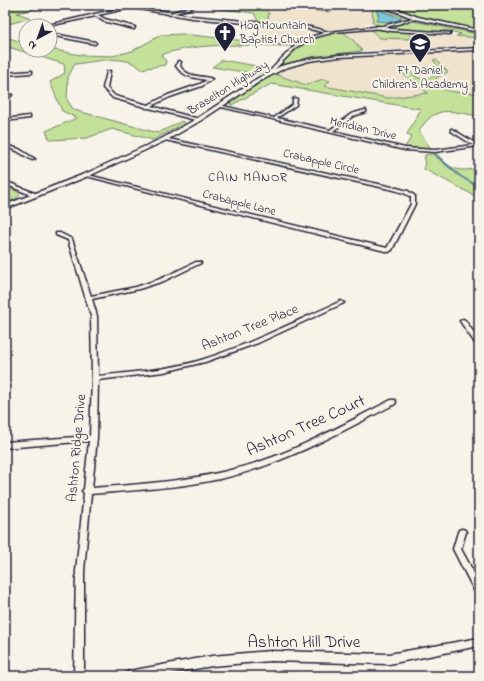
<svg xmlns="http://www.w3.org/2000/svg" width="484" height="681" font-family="'Indie Flower',sans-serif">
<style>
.built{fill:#efe3ce}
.green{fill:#c3e198;stroke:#72826a;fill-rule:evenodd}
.water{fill:#7dc9dc;stroke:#59869c}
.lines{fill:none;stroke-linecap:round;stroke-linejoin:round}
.stream{stroke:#59869c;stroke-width:2}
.minor-casing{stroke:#22223b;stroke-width:3}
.tertiary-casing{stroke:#22223b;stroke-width:3}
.secondary-casing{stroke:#22223b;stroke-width:3}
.primary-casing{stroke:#22223b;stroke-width:3}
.minor{fill:#f7f3e8;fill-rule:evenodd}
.tertiary{fill:#f7f3e8;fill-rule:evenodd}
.secondary{fill:#f7f3e8;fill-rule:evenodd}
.primary{fill:#f7f3e8;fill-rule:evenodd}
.labels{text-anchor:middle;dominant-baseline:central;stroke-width:4;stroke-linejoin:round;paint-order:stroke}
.far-poi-label{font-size:12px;fill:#22223b;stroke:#f7f3e8;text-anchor:start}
.far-street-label{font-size:12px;fill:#22223b;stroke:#f7f3e8}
.far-neighbourhood-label{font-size:13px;letter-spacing:1px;fill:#22223b;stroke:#f7f3e8}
.street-label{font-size:14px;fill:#22223b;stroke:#f7f3e8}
.near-street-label{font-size:17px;fill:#22223b;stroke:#f7f3e8}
</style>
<rect width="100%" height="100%" fill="#f7f3e8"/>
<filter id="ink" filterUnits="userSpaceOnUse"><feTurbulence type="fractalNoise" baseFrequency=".025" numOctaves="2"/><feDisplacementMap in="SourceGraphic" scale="8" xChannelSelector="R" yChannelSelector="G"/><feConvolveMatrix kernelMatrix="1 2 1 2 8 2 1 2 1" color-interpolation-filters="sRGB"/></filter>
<g filter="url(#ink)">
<g class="built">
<path d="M301,5h62l9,3 1,14 -8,1 5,6 40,10v-6l69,5v9l-117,4 -8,-10 -43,-2 -18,7 -48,-5 18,-15 40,3 2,-2 -38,-4 2,-10 -7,-5h28l35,4z"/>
<path d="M479,52v41l-32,-1 -7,-4 -5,-5 1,-5 12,-8 -6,-5v6l-20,8 -6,-1 -9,-9h-11l33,24 -41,5 -64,-12 5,-5 -5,-2 -18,6 -31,-11 38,-14 38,-4z"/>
</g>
<g class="green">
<path d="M5,5h32l5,2 -25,6 14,5 -26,7z"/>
<path d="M191,5h110l28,7 -39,-4h-27l6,5 -2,10h-8l-5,-10z"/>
<path d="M363,5h13l31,14c-9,5 -27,10 -36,3h2l-1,-14zM378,9l16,6 -5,7 -13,-2 3,-4 -3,-6z"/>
<path d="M389,5h90v24l-60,-12z"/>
<path d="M413,21l66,13v4l-23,-2 5,-2 -15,-4 -9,3 -50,-6z"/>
<path d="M370,29l40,4v6l-30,-1z"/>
<path d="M342,31l12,10 8,10 -52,6 -31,10c18,-21 36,-32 63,-36z"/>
<path d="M182,34l111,12c-42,0 -93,-5 -132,9l5,6 -1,4 -24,4c-15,-16 -46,-7 -66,-5l-7,13 -1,23 7,10 84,23 24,-12 3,2 -32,17 -41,-11 -25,9 -37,2 -4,-9 31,-13 -15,-7 -12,-29 15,-9 -1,-9 -59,-18v-9l21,6v7h24v-1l30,6 33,1 19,-5 29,-16z"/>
<path d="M222,60l46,8 -11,6 -45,-7z"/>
<path d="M433,60h3l12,12 -12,6 -1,5c11,12 28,9 44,10v23c-28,-4 -43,-13 -60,15l12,18 -26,-2 7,-11 -5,-2 14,-25 -150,-25 -39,21 -2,-1 13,-11 32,-19 31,11 17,-6 7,2 -6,5 64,12 40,-5 -32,-24h11c14,14 18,12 35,2z"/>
<path d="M430,154h7c15,17 21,18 42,14v30l-55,-29 1,-14z"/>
<path d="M5,186l10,4 5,4 -4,5 -11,4z"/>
</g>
<path class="water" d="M376,9l26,10 -13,3 -13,-1 3,-5z"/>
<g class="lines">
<path class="stream" d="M435,155l25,21 19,11"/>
<g class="minor-casing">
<g id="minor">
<path d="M195,5h4l-29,10 -2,-1z"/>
<path d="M129,6l1,2 -32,7 7,4 30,8 -1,2 -31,-8 -7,-5 -48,10h-4z"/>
<path d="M377,26l15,3 59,4 -1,1 -58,-3 -16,-3z"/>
<path d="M50,33l45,9 1,1 -1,1 -45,-9z"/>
<path d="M178,61l3,1 -1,4c7,12 21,9 32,13l-10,7 -32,11 -19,9 48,13v2l-50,-13h-3l-1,-1 -32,-9 -10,-10 4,-16 3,-1 -3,17 8,8 33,9 20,-10 32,-11 7,-4c-12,-2 -24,-3 -31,-14z"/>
<path d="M32,71v2h-1l-26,2v-2z"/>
<path d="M10,94l2,1 -1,1 -6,1v-2z"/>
<path d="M295,98l2,1 -1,6 -19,13 53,12 21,-16 14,-4h1v2l-13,4 -20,15 72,17 30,2 38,-5 -22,-14v-2h1l25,15h2v2l-44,6 -30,-2 -188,-44 2,-1 55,13 19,-14v-5z"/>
<path d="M29,116h1v2l-25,3v-2z"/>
<path d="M164,138l233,50 11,3 7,5v8l-23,46 -3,2 -307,-77 2,-1 303,74 24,-44v-7l-7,-4 -10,-3 -229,-50h-1z"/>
<path d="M5,145l14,4 16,10 -3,1 -15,-9 -12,-4z"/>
<path d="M5,181l32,13v1l-2,1h-2l-28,-12z"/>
<path d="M56,233h4l12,6 19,57 45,-9 24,-8 36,-17h4l1,1 -37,18 -25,8 -47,10 5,17 1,60c34,-4 70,-6 103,-16 48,-15 93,-38 138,-58l2,-1 3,2 -86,40 -53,19 -41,10 -66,8 -1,58 -5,50c50,-4 101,-7 150,-21 52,-14 100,-42 149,-67h4l1,2 -1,2c-55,28 -110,60 -171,74 -44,10 -88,12 -133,16l-7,77v105h-10l2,-105 8,-78 -2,-2 2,-2 5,-48 -84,7v-6l85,-6 2,-58 -1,-62 -23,-76 -12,-5z"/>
<path d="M463,319l2,1 14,20v7l-2,-1 -17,-25z"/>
<path d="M462,529l3,1 1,2 -5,17 18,33v13l-3,-1 -23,-45 5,-17 1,-2z"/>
<path d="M479,638v8l-90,18 -118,-3 -59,5 -57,10h-31l2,-3 3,-2 83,-15 59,-5 118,3z"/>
</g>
</g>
<g class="tertiary-casing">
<path id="tertiary" d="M116,5h8l68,11 118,11 19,5 54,-6 34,-9 2,1 -36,10 -48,4 -19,5 -18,9 -27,27 -2,-1 1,-1c18,-19 27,-32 55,-38l-15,-4 -118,-11z"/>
</g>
<g class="secondary-casing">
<path id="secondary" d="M479,48v2l-140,7 -30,4 -24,7 -23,12 -62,41 -33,19 -76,35 -86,34v-4l82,-32 76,-35 33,-19 62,-41 23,-12 28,-7 30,-4z"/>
</g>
<g class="primary-casing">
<path id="primary" d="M380,5h6l32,12 61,13v2l-64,-13z"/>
</g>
<use href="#minor" class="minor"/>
<use href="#tertiary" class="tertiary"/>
<use href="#secondary" class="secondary"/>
<use href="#primary" class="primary"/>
</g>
</g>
<defs>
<g id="church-pin" transform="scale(1.15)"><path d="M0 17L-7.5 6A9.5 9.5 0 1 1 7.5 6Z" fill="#22223b" stroke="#f7f3e8"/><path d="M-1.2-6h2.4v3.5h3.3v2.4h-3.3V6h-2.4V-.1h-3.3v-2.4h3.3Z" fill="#fff"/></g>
<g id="school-pin" transform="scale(1.15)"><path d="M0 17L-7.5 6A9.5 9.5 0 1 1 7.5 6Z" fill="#22223b" stroke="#f7f3e8"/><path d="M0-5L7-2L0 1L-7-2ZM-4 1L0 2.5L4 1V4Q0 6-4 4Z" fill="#fff"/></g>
</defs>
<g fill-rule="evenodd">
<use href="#church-pin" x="225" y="33"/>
<use href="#school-pin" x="420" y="44"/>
</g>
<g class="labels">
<g class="far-poi-label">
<text x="240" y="26">Hog Mountain<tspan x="240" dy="14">Baptist Church</tspan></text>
<text x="420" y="71" text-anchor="middle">Ft Daniel<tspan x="420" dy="14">Children's Academy</tspan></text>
</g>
<g class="far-street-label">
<text transform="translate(228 88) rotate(-32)">Braselton Highway</text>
<text transform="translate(363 129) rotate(13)">Meridian Drive</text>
<text transform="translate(321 162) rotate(13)">Crabapple Circle</text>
<text transform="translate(239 203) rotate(14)">Crabapple Lane</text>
</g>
<g class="far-neighbourhood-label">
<text x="248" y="177">CAIN MANOR</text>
</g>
<g class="street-label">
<text transform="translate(250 328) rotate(-22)">Ashton Tree Place</text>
<text transform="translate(77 448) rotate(-85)">Ashton Ridge Drive</text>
</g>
<g class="near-street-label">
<text transform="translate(306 426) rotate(-24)">Ashton Tree Court</text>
<text x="304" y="642">Ashton Hill Drive</text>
</g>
</g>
<rect width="484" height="681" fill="none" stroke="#f7f3e8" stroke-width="20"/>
<rect x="10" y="10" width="464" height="661" fill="none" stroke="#22223b" stroke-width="1.5" filter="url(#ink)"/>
<g transform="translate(38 38) rotate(221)"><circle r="19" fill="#f7f3e8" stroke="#a29fa3"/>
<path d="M0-3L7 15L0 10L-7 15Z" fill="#22223b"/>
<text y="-6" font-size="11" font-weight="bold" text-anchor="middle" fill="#22223b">N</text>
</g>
</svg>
